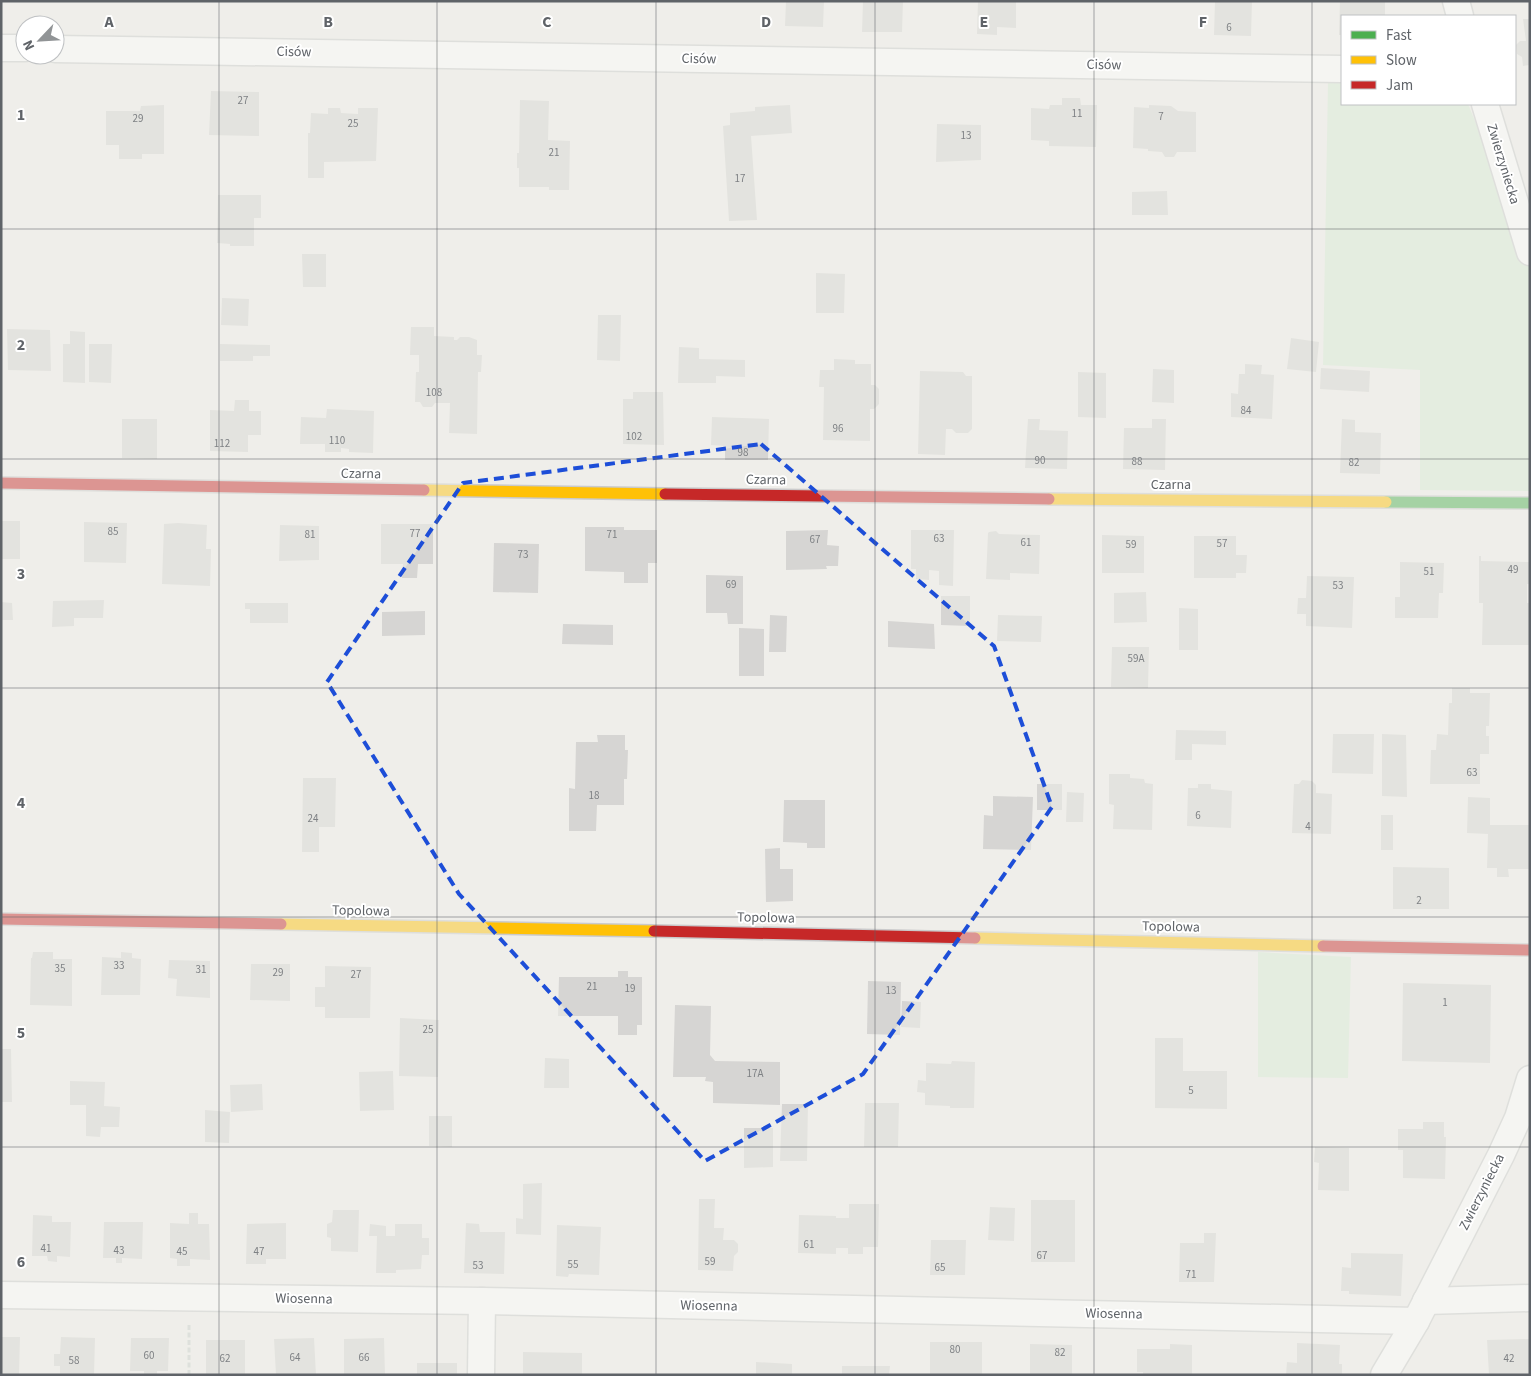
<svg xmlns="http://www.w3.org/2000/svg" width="1531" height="1376" font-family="'Source Sans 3',sans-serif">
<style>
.green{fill:#d8ebd6}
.building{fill:#d6d5d3}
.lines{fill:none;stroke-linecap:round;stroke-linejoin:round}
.street-casing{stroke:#cbcccc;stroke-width:29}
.fast-casing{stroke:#cacacb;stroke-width:14}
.slow-casing{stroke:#cacacb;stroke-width:14}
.jam-casing{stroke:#cacacb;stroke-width:14}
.path{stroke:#cacfcc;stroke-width:3;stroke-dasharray:5 2.5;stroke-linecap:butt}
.street{stroke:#fdfcfc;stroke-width:26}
.fast{stroke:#4caf50;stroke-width:11}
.slow{stroke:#ffc107;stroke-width:11}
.jam{stroke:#c62828;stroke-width:11}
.marked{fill:none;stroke:#1d4ed8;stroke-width:4;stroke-dasharray:10 6;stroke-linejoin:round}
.grid{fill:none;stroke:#5f6368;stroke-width:1;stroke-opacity:0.55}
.labels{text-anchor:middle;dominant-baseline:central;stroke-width:4;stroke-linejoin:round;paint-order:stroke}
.number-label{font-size:11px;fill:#7e8184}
.street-label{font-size:14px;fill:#5f6368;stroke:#fff}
.grid-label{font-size:16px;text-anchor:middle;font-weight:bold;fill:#5f6368;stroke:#fff;stroke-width:4;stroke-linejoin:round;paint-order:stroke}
</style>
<rect width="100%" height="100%" fill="#efeeea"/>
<g class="green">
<path d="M1328,83h14v21h126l62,151v236l-110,-1v-120l-97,-5z"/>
<path d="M1258,952l93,5 -3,121 -90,-1z"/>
</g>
<g class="building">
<path d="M786,1h38l-1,26 -38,-1z"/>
<path d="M863,1h40l-1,31h-40z"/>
<path d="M978,1h38v27l-19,-1v8l-20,-1z"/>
<path d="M1215,1h37l-1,35 -37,-1z"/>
<path d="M1340,1h45v15h-43v19h-3z"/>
<path d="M1523,19h7v46l-7,1 -1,-9 -5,-3 -1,-9 4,-4h6z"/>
<path d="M211,91l48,1v44l-50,-1z"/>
<path d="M1062,98h18l1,7h16l-1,42 -47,-1v-5l-18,-1v-32l18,1 1,-4h12z"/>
<path d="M520,100l29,1 -1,39 22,1 -1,49h-20v-3h-30v-19h-2v-15h2z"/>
<path d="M164,105v49h-22v5h-23v-14h-13v-34h34l1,-5z"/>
<path d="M790,105l2,28 -41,3 6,84 -28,1 -6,-95 7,-1v-12l25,-2v-4z"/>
<path d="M1149,105l22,1 7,5 18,1v40h-19l-3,5h-9l-3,-5 -14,-1v-2l-15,-1 1,-41 15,1z"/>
<path d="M328,108h12l1,5 17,1v-6h20l-2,53 -52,1v16h-16v-45h2l1,-20 17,1z"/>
<path d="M937,124l44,1v35l-45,2z"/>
<path d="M1167,191l1,24h-36v-23z"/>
<path d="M218,195h43v23h-7v28h-24v-2l-13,-1z"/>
<path d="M302,254h24v33h-23z"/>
<path d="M816,273l29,1 -1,39h-28z"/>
<path d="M222,298l27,1 -1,27 -27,-1z"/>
<path d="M598,315h23l-1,46 -23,-1z"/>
<path d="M411,327h23v9l20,1v3h3l3,-3h9l8,3v15h5l-1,17h-3l-1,62 -28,-1 1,-30h-15l-3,4h-9l-3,-5h-5l1,-30h3v-17h-9z"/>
<path d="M7,329l43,1 1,41 -43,-1z"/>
<path d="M70,331l15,1v51l-22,-1v-38h7z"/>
<path d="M1291,338l28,4 -3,30 -29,-3z"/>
<path d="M89,344h23l-1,39 -22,-1z"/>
<path d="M220,344l50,1v11h-17v5h-33z"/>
<path d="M679,347l20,1v11l46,1v17l-29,-1v7h-38z"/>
<path d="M834,359l21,1v4h16v21h4l4,4v15l-5,5h-4v32l-47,-1 1,-53h-5l1,-17h14z"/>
<path d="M1245,364l17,1 -1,9 13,1 -2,44 -41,-2v-24l7,1 1,-20h6z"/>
<path d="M1321,368l49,3 -1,21 -49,-3z"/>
<path d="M1153,369l21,1v33l-22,-1z"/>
<path d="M920,371l43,1 3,4h6v53l-4,4h-12l-4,-4h-6l-1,26 -27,-1z"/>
<path d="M1078,372l28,1v45l-28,-1z"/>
<path d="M633,392h30l1,53 -41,-1v-45h10z"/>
<path d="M235,400h14v11h12v24h-13v17l-38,-1v-41l24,1z"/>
<path d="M327,409l47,2 -1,42 -24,-1v-3l-8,-1v4h-16v-8h-25l1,-27 25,1z"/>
<path d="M712,417l57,2 -1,41h-43v-14l-14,-1z"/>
<path d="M122,419h35v40l-35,-1z"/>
<path d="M1028,419h12l-1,11 29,1 -1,38 -42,-1z"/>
<path d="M1152,419h14l-1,51 -42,-1 1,-41h28z"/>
<path d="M1342,419l13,1v12l26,1 -1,41 -40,-1z"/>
<rect x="1" y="521" width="19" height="38"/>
<path d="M84,522l43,1 -1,40 -42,-1z"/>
<path d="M178,523l29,2 -1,24h5l-1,37 -48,-2 2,-60z"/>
<path d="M381,524h52v40h-15l-1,14h-15l1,-14h-22z"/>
<path d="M280,525l39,1v34l-40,1z"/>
<path d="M585,527h39v3h33v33h-9v20h-24v-11l-39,-1z"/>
<path d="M828,530l-1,15 12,1 -1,20h-12l1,3 -41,1v-39z"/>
<path d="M911,530h43l-1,56 -14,-1v-14l-10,-1v10l-13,-1v-10h-5z"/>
<path d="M996,531l3,3 41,1 -1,39 -29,-1v7l-24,-1 2,-46 1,-1z"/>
<path d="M1102,535l42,1v37h-42z"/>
<path d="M1194,536h42v19h11l-1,18h-10v5h-42z"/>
<path d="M494,543l45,1 -1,49 -45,-1z"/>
<path d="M1479,556h2v5l49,1 -1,22h-2v19h3v42h-48l1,-42h-4z"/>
<path d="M1400,562l44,1 -1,30h-4l-1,25h-43v-21h5z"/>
<path d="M706,575l37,1v48h-15l-1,-11h-21z"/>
<path d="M1307,576l47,1 -2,51 -46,-2v-12h-9l1,-16h8z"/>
<path d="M1146,592l1,30 -33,1v-30z"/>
<path d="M941,596h29v30l-29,-1z"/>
<path d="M104,600l-1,18h-29v8l-22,1 1,-26z"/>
<path d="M1,602l11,1 1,17h-12z"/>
<path d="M245,603h43v20h-38v-14h-5z"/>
<path d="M1179,608l19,1v41h-19z"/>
<path d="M425,611v24l-43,1v-24z"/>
<path d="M770,615l17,1 -1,36h-17z"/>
<path d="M998,615l44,1 -1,26 -44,-1z"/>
<path d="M888,621l46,3 1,25 -47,-2z"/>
<path d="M563,624l50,1v20l-51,-1z"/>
<path d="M739,628l25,1v47h-25z"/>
<path d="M1112,647h37l-1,41 -37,-1z"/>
<path d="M1452,688h18v5h20l-1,33h-3v10h3v18h-9v30h-50l1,-34h5l1,-16 11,1 1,-32h3z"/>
<path d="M1176,730l50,1v14l-34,-1v16h-17z"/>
<path d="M1333,734h41l-1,40 -41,-1z"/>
<path d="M1382,734l24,1 1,62 -25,-1z"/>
<path d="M597,735h28v15h3l-1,29h-3v26h-27l-1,26h-27v-43l6,1 1,-47h22z"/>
<path d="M1109,774h21v4l14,1 1,4 8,1 -1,46 -39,-1 1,-24 -5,-1z"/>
<path d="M303,778h33l-1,49h-16v25h-17z"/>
<path d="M1302,780l10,1 4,4v8l16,1 -1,40 -39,-1 2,-49h5z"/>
<rect x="1037" y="784" width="25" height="26"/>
<path d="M1198,784h13v5l21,2 -1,37 -44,-2 1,-38h10z"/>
<path d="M1067,792l17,1 -1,29h-17z"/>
<path d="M993,796l40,1 -2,53 -48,-1 1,-34 9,1z"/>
<path d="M1468,797l22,1v27h40v44h-22l1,8h-12v-9h-10l1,-34 -21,-1z"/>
<path d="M784,800h41v48h-18v-5l-24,-1z"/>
<rect x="1381" y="815" width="12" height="35"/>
<path d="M780,848v21h13v32l-27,1 -1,-53z"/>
<path d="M1393,867l56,1v41h-56z"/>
<path d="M33,952h20v7h19v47l-42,-1 1,-47h1z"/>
<path d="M121,952l11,1v5l9,1 -1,36h-39l1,-38 19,1z"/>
<path d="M169,960l41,1v37l-34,-2 1,-17 -9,-1z"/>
<path d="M251,964h39v37l-40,-1z"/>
<path d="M325,966l46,1 -1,51h-45v-11h-10v-20h10z"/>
<path d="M618,971h10v6h14v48h-5v10h-19v-19h-60l1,-39h59z"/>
<path d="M868,981l33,1 -1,53 -33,-1z"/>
<path d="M1403,983l88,2 -1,78 -88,-2z"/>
<path d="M902,1001l19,1 -1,26 -19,-1z"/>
<path d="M675,1005l36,1 -1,49 5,6 65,1v43l-67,-2v-21l-8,-1 1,-4h-33z"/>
<path d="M400,1018l39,2 -1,57 -39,-1z"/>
<path d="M1155,1038h28v33h44v38l-72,-1z"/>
<path d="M1,1049h10l1,53h-11z"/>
<path d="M545,1058l24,1v29h-25z"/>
<path d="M952,1061l23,1 -1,46h-24v-2l-25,-1v-12l-8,-1 1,-12 8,1v-18l25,1z"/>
<path d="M393,1071l1,39 -34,1 -1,-39z"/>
<path d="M70,1081l35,1 -1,24 16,1 -1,20h-18l-1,10 -14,-1v-31h-16z"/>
<path d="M262,1084l1,26 -32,2 -1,-27z"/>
<path d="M865,1103h34l-1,44h-34z"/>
<path d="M782,1104h26l-1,57h-27z"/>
<path d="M205,1110l25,2 -1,31 -24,-1z"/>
<path d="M429,1116h23v31l-23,-1z"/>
<path d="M1423,1122h21v15h2l-1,42 -42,-1v-28h-5v-21h25z"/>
<path d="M744,1128h29v39l-29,1z"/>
<path d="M1315,1147l34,1v43l-31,-1 1,-27 -5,-1z"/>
<path d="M542,1183l-1,52 -25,-1v-16l7,1v-35z"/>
<path d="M699,1199h16l-1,29h10l-1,12h11l4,4v8l-4,4 -1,15 -35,-1z"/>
<rect x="1031" y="1200" width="44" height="62"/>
<path d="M849,1204h30l-1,43h-15v7h-15v-6h-12v6l-38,-1 1,-38 37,1v2h13z"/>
<path d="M990,1207l25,1 -1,33 -26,-1z"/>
<path d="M333,1210h26l-1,42 -27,-1v-13l-4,-1v-13l5,-2z"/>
<path d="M189,1213h9v11h11l1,36 -20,-1v7h-13v-7l-7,-1v-35l19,1z"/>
<path d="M33,1215l19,1v6h19l-1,35 -13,-1v6l-9,-1 -1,-5h-15z"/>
<path d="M104,1222h39l-1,37 -20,-1v5h-6v-5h-13z"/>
<path d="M286,1223v36h-20v5h-20l1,-40z"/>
<path d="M466,1223l13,1 1,8h25l-1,42 -40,-1z"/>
<path d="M370,1224l16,2v10h9v-12h27v14h7v17h-7l-1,14 -25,1v3h-20l1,-37h-8z"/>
<path d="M557,1225l44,2 -2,48 -30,-1 -1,3 -12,-1z"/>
<path d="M1204,1233h12l-2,49h-35l1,-39h24z"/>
<path d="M931,1240h35l-1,35h-35z"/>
<path d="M1351,1253l52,1 -2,42 -52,-2v-3h-8l1,-24 9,1z"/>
<path d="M1,1337h19l-1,38 -18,-1z"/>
<path d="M61,1337l34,1 -1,37h-34v-9h-6v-12h6z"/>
<path d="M131,1338h38l-1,33h-11v4h-13v-4h-14z"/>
<path d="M314,1338l2,37h-40l-2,-36z"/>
<path d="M384,1338l1,37h-41v-36z"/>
<path d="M1530,1339v36h-41l-2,-35z"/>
<rect x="206" y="1340" width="39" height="35"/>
<rect x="930" y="1342" width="52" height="33"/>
<path d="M1297,1343l43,2 -1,19h3v11h-56l1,-13 10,1z"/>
<path d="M1030,1344l42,1v30h-42z"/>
<path d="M1170,1344l22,1v30h-49v-3h-6v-23h33z"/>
<path d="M523,1352l59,1v22h-59z"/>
<path d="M756,1362l36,2v11h-36z"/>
<rect x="417" y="1363" width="40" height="12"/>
<path d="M842,1366h48l-1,9h-47z"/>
</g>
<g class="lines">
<g class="street-casing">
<g id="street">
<path d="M1456,1l4,15"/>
<path d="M1,48h24"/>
<path d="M55,49l1287,20"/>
<path d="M1485,104l45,148"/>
<path d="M1,1295l481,6 934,20"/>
<path d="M1426,1301l104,-3"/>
<path d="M481,1375l1,-74"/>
<path d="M1384,1375l32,-54 85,-166 17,-37 12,-39"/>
</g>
</g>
<g class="fast-casing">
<path id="fast" d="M1386,502l144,1"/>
</g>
<g class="slow-casing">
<g id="slow">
<path d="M424,490l241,4"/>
<path d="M1049,499l337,3"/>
<path d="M281,924l373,7"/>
<path d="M975,938l348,8"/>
</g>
</g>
<g class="jam-casing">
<g id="jam">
<path d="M1,483l423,7"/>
<path d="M665,494l384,5"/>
<path d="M1,919l280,5"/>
<path d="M654,931l321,7"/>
<path d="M1323,946l207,4"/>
</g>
</g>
<path class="path" d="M189,1375v-50"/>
<use href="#street" class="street"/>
<use href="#fast" class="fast"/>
<use href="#slow" class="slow"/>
<use href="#jam" class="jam"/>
</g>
<path d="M0 0H1531V1376H0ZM761,444l233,202 58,161 -189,267 -158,87 -246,-267 -132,-212 136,-199z" fill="#efeeea" fill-opacity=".55" fill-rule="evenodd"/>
<path class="marked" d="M761,444l233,202 58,161 -189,267 -158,87 -246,-267 -132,-212 136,-199z"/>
<path class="grid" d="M219,1v1374M437,1v1374M656,1v1374M875,1v1374M1094,1v1374M1312,1v1374M1,229h1529M1,459h1529M1,688h1529M1,917h1529M1,1147h1529"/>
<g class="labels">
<g class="number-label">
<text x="1229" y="27">6</text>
<text x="243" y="100">27</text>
<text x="1077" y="113">11</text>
<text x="1161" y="116">7</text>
<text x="138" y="118">29</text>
<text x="353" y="123">25</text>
<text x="966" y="135">13</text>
<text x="554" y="152">21</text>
<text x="740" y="178">17</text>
<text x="434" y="392">108</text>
<text x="1246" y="410">84</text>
<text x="838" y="428">96</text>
<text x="634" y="436">102</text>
<text x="337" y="440">110</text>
<text x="222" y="443">112</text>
<text x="743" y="452">98</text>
<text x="1040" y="460">90</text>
<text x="1137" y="461">88</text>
<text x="1354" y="462">82</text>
<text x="113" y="531">85</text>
<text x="415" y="533">77</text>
<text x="310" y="534">81</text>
<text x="612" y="534">71</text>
<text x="939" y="538">63</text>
<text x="815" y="539">67</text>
<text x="1026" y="542">61</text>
<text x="1222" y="543">57</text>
<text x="1131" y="544">59</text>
<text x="523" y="554">73</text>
<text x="1513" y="569">49</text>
<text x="1429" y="571">51</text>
<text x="731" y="584">69</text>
<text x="1338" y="585">53</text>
<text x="1136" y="658">59A</text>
<text x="1472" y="772">63</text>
<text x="594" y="795">18</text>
<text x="1198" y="815">6</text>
<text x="313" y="818">24</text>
<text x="1308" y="826">4</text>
<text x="1419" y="900">2</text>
<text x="119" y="965">33</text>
<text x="60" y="968">35</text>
<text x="201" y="969">31</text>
<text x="278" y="972">29</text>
<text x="356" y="974">27</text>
<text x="592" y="986">21</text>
<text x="630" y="988">19</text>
<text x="891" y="990">13</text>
<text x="1445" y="1002">1</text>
<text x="428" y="1029">25</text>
<text x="755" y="1073">17A</text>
<text x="1191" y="1090">5</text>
<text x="809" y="1244">61</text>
<text x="46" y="1248">41</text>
<text x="119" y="1250">43</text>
<text x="182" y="1251">45</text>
<text x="259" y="1251">47</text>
<text x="1042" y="1255">67</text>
<text x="710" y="1261">59</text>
<text x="573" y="1264">55</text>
<text x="478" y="1265">53</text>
<text x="940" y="1267">65</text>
<text x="1191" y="1274">71</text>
<text x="955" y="1349">80</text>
<text x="1060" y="1352">82</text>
<text x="149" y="1355">60</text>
<text x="295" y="1357">64</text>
<text x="364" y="1357">66</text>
<text x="225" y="1358">62</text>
<text x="1509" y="1358">42</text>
<text x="74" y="1360">58</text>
</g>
<g class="street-label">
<text transform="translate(294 52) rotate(1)">Cisów</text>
<text transform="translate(699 59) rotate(1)">Cisów</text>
<text transform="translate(1104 65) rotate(1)">Cisów</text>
<text transform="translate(1503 164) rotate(73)">Zwierzyniecka</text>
<text transform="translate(361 474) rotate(1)">Czarna</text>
<text transform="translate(766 480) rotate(1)">Czarna</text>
<text x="1171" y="485">Czarna</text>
<text transform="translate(361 911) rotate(1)">Topolowa</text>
<text transform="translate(766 918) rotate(1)">Topolowa</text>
<text transform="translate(1171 927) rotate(1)">Topolowa</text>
<text transform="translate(1482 1192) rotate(-63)">Zwierzyniecka</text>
<text transform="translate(304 1299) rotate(1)">Wiosenna</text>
<text transform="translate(709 1306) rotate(1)">Wiosenna</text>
<text transform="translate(1114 1314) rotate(1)">Wiosenna</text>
</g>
</g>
<g class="grid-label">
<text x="109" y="27">A</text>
<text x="328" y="27">B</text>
<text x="547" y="27">C</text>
<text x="766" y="27">D</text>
<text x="984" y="27">E</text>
<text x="1203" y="27">F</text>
<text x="21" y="120">1</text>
<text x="21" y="350">2</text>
<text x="21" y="579">3</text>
<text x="21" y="808">4</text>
<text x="21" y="1038">5</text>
<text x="21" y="1267">6</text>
</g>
<rect width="1531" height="1376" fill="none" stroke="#5f6368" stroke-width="5"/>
<rect x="1341" y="15" width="175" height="90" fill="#ffffff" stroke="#bfc1c3"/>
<rect x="1351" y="31" width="25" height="8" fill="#4caf50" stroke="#bfc1c3"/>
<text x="1386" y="40" font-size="15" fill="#5f6368">Fast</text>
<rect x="1351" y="56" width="25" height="8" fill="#ffc107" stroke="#bfc1c3"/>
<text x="1386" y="65" font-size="15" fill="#5f6368">Slow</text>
<rect x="1351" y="81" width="25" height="8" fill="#c62828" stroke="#bfc1c3"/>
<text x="1386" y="90" font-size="15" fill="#5f6368">Jam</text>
<g transform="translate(40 40) rotate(245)"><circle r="24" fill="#ffffff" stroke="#bfc1c3"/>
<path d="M0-4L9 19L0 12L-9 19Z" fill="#919496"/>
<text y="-8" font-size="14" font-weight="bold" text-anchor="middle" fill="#5f6368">N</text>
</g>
</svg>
